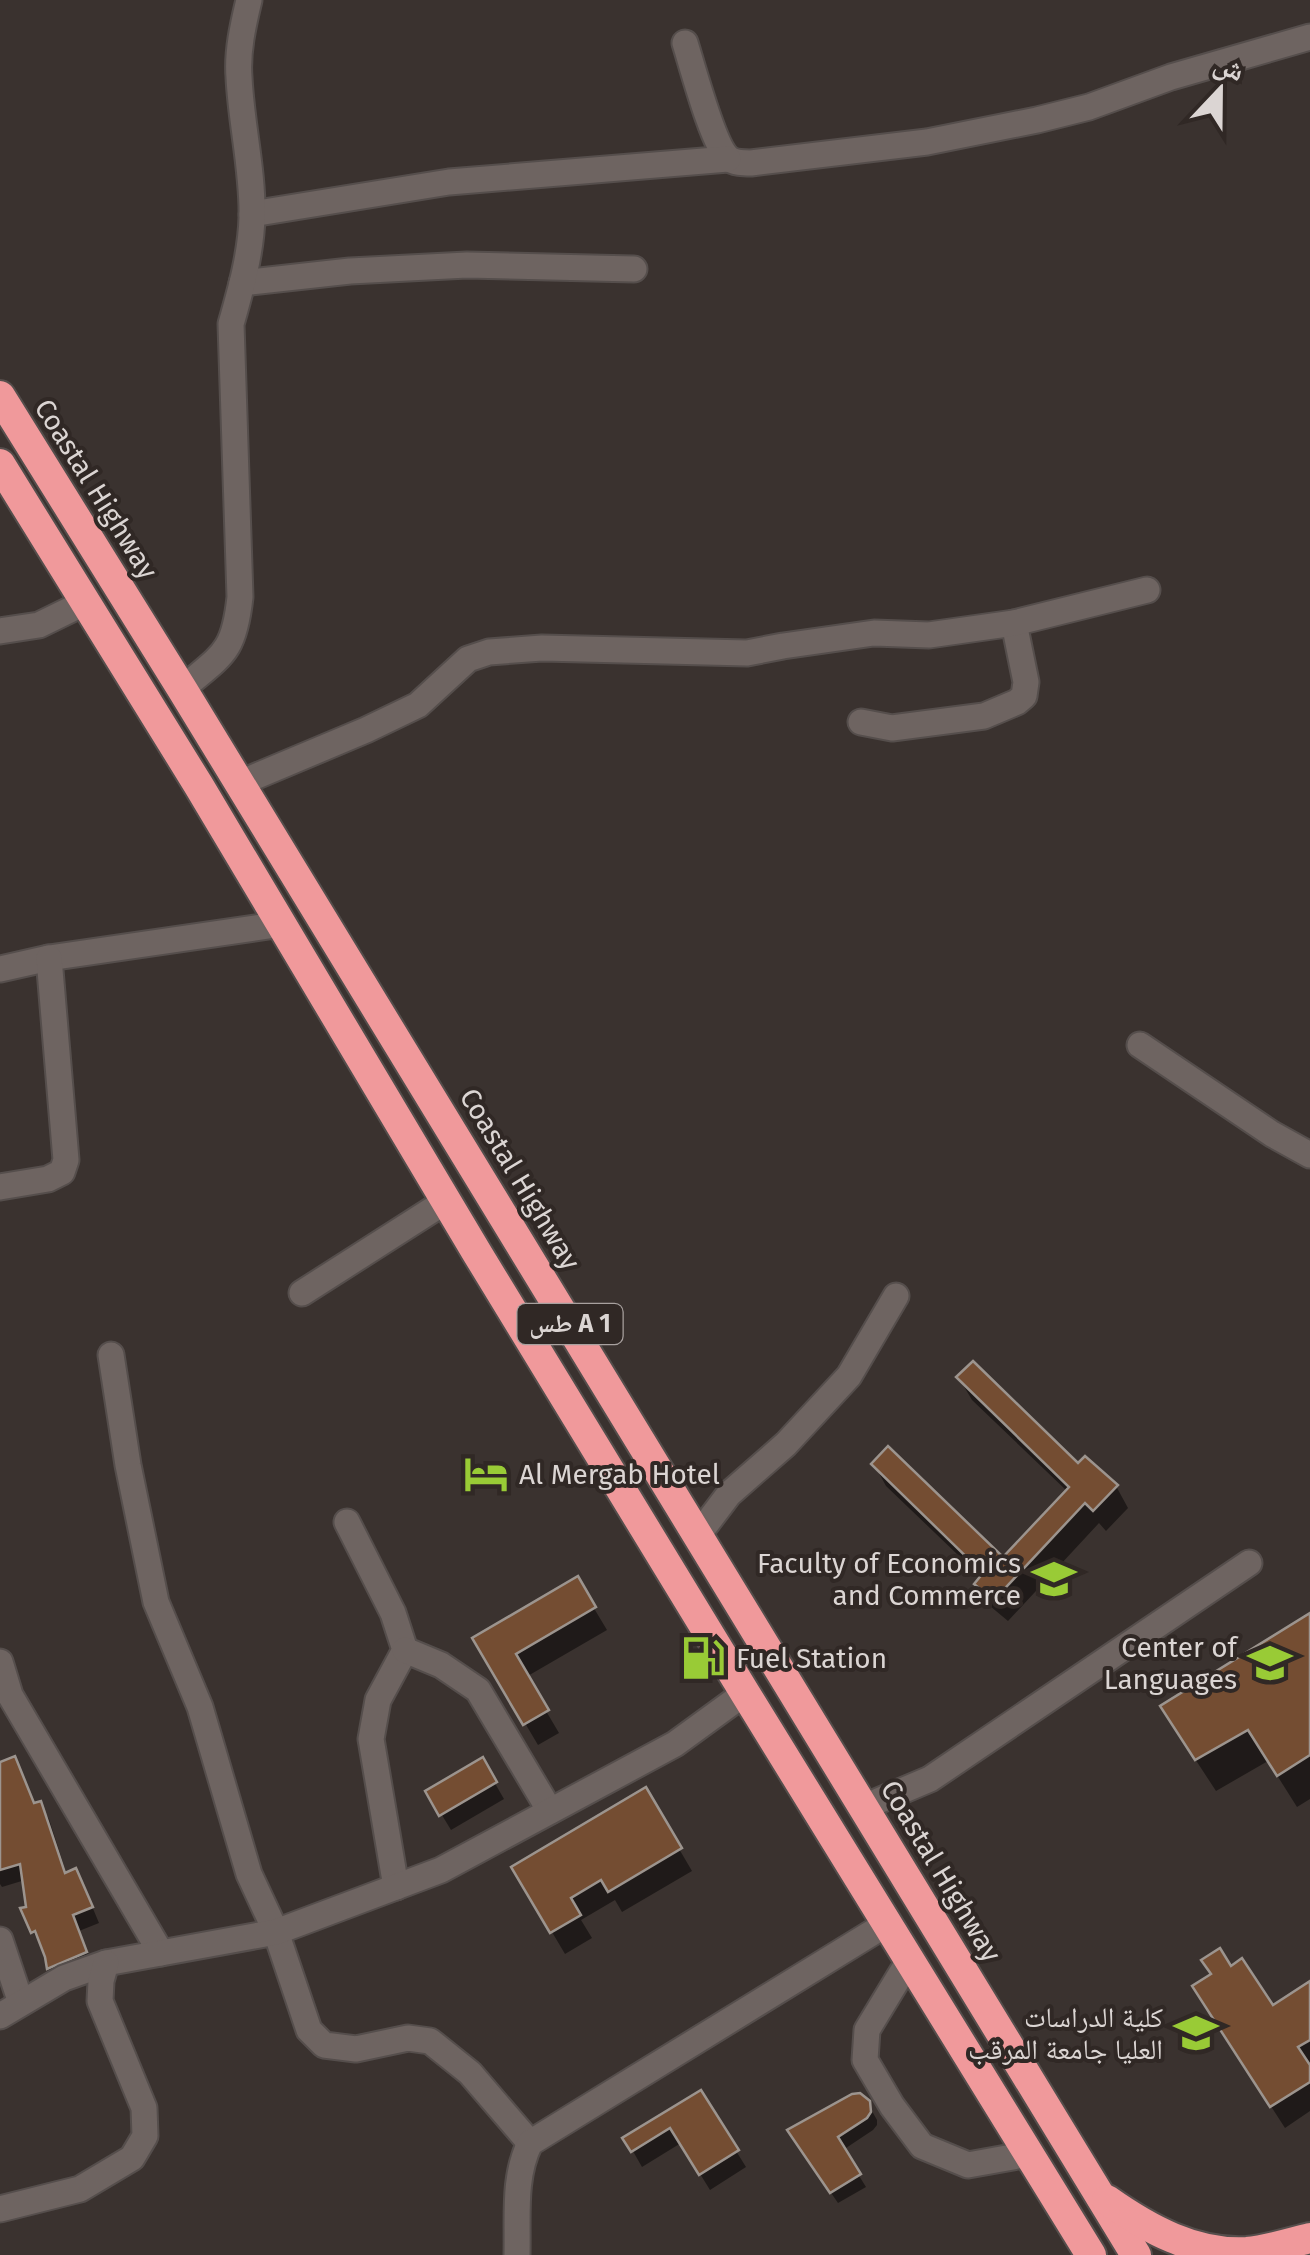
<svg xmlns="http://www.w3.org/2000/svg" width="1310" height="2255" font-family="'Fira Sans','Noto Naskh Arabic',sans-serif">
<style>
.shadow{fill:#0007}
.building{fill:#744d32;stroke:#9c948e;stroke-width:2.5}
.lines{fill:none;stroke-linecap:round;stroke-linejoin:round}
.minor-casing{stroke:#554e4c;stroke-width:29}
.highway-casing{stroke:#554e4c;stroke-width:34}
.minor{stroke:#6e6461;stroke-width:25}
.highway{stroke:#f0999b;stroke-width:30}
.labels{text-anchor:middle;dominant-baseline:central;stroke-width:8;stroke-linejoin:round;paint-order:stroke}
.shield{fill:#302825;stroke:#a8a19f;stroke-width:2.5}
.shield-label{font-size:25px;font-weight:bold;fill:#dbd5d3}
.street-label{font-size:28px;fill:#dbd5d3;stroke:#302825}
.poi-label{font-size:28px;fill:#dbd5d3;stroke:#302825;text-anchor:end}
</style>
<rect width="100%" height="100%" fill="#3a322f"/>
<g class="shadow">
<path d="M959,1378l119,88 38,20 12,22 -22,23 -7,-8 -91,98 -18,-15 -13,-22 5,-6 -96,-92 -12,-22 129,97 65,-69 -96,-92z"/>
<path d="M577,1580l30,50 -81,47 33,56 -21,12 -63,-106z"/>
<path d="M1310,1624v175l-13,8 -29,-46 -52,30 -34,-52z"/>
<path d="M14,1759l21,46 5,-1 9,15 18,56 17,12 15,36 -20,8 15,37 -36,15 -9,-14 -2,-13 -14,-24 -8,-52 -23,7 -2,-3v-119z"/>
<path d="M482,1761l22,38 -53,31 -23,-38z"/>
<path d="M645,1791l47,80 -70,41 -7,-12 -34,20 11,18 -27,16 -51,-86z"/>
<path d="M1231,1969l41,40 38,-25v127l-25,17 -77,-119z"/>
<path d="M700,2093l46,74 -36,23 -29,-47 -39,24 -16,-28z"/>
<path d="M864,2097l13,23v5l-4,5 -30,20 23,37 -28,16 -41,-60z"/>
</g>
<g class="building">
<path d="M973,1361l105,102 7,-7 33,29 -25,26 -8,-8 -91,97 -20,-16 9,-11 -112,-109 17,-18 115,111 66,-70 -113,-110z"/>
<path d="M578,1576l18,31 -80,47 33,56 -26,15 -51,-87z"/>
<path d="M1310,1613v142l-33,21 -29,-46 -53,30 -35,-54z"/>
<path d="M15,1756l19,47 7,-2 24,72 11,-5 17,39 -20,8 14,37 -40,17 -2,-12 -10,-26 -4,2 -11,-25 6,-1 -6,-43 -20,6v-108z"/>
<path d="M483,1757l14,25 -58,34 -14,-25z"/>
<path d="M646,1787l36,61 -74,44 -7,-12 -30,18 10,17 -31,18 -39,-66z"/>
<path d="M1220,1948l11,18 11,-8 31,47 37,-24v59l-12,7 12,18v17l-40,25 -78,-121 19,-12 -10,-14z"/>
<path d="M701,2090l38,60 -40,25 -29,-47 -39,24 -9,-14z"/>
<path d="M860,2093l10,8 1,11 -4,6 -29,19 23,37 -31,19 -43,-63 65,-36z"/>
</g>
<g class="lines">
<g class="minor-casing">
<g id="minor">
<path d="M685,43c7,22 28,102 43,115 6,5 16,5 23,5l176,-21 110,-22 52,-13 82,-30 139,-40"/>
<path d="M252,214l197,-32 279,-23"/>
<path d="M242,283l108,-12 117,-6 167,4"/>
<path d="M0,631l39,-6 47,-23"/>
<path d="M182,689c41,-35 52,-36 58,-92l-9,-273c10,-35 20,-71 21,-107 1,-47 -11,-94 -13,-140 -2,-25 4,-52 10,-77"/>
<path d="M861,722l31,6 92,-12 33,-14 7,-6 2,-14 -12,-59"/>
<path d="M240,783l126,-53 52,-25 50,-46 21,-7 53,-4 205,5 36,-7 91,-13 55,2 85,-12 133,-33"/>
<path d="M0,969l49,-11 233,-34"/>
<path d="M1140,1045l132,89 38,21"/>
<path d="M0,1187l48,-8 14,-7 4,-12 -17,-202"/>
<path d="M302,1293l144,-92"/>
<path d="M111,1355l17,110 28,137 44,105 49,167 27,58 33,98 15,15 32,4 52,-11 22,3 40,32 60,70"/>
<path d="M347,1522l46,91 12,37 -27,50 -7,39 25,148"/>
<path d="M698,1535l31,-41 57,-50 63,-68 47,-80"/>
<path d="M405,1650l36,15 37,25 72,121"/>
<path d="M0,1662l10,33 151,258"/>
<path d="M864,1807l66,-28 319,-216"/>
<path d="M0,1940l21,63"/>
<path d="M910,1959l-43,71 -2,30 27,46 30,40 46,19 61,-11"/>
<path d="M0,2016l64,-38 42,-15 170,-31 165,-62 234,-126 70,-51"/>
<path d="M0,2209l80,-20 52,-31 13,-22 -1,-28 -44,-107 1,-20 5,-18"/>
<path d="M517,2255c1,-38 -4,-78 13,-112l358,-220"/>
</g>
</g>
<g class="highway-casing">
<g id="highway">
<path d="M0,396l182,293 954,1566"/>
<path d="M0,464l199,322 278,467 268,440 346,562"/>
<path d="M1107,2200c41,29 88,55 140,52 21,-2 43,-9 63,-14"/>
</g>
</g>
<use href="#minor" class="minor"/>
<use href="#highway" class="highway"/>
</g>
<defs>
<g id="hotel-bare" transform="scale(3.45)"><path d="M-6-4.5h1.5V1H6V5H4.5V3h-9V5H-6ZM-4 0a1.8 1.8 0 1 1 3.6 0ZM.5 0V-2.5h3Q6-2.5 6 0Z" fill="#99cb36" stroke="#302825" stroke-width="2.5" paint-order="stroke"/></g>
<g id="university-bare" transform="scale(3.45)"><path d="M0-5L7-2L0 1L-7-2ZM-4 1L0 2.5L4 1V4Q0 6-4 4Z" fill="#99cb36" stroke="#302825" stroke-width="2.5" paint-order="stroke"/></g>
<g id="fuel-bare" transform="scale(3.45)"><path d="M-5.5-6h7V0h2V4h1.3V-2.5L3-4.5l.8-.8L6-3V5H2.5V1h-1V6h-7ZM-4.2-4.7v3.2H.2V-4.7Z" fill="#99cb36" stroke="#302825" stroke-width="2.5" paint-order="stroke"/></g>
</defs>
<g fill-rule="evenodd">
<use href="#hotel-bare" x="486" y="1474"/>
<use href="#university-bare" x="1054" y="1579"/>
<use href="#fuel-bare" x="703" y="1658"/>
<use href="#university-bare" x="1270" y="1663"/>
<use href="#university-bare" x="1196" y="2033"/>
</g>
<g class="labels">
<rect class="shield" x="517.5" y="1304" width="105" height="40" rx="8"/>
<g class="shield-label">
<text x="570" y="1324">طس A 1</text>
</g>
<g class="street-label">
<text transform="translate(96 489) rotate(58)">Coastal Highway</text>
<text transform="translate(520 1179) rotate(59)">Coastal Highway</text>
<text transform="translate(941 1871) rotate(59)">Coastal Highway</text>
</g>
<g class="poi-label">
<text x="519" y="1474" text-anchor="start">Al Mergab Hotel</text>
<text x="1021" y="1563">Faculty of Economics<tspan x="1021" dy="32">and Commerce</tspan></text>
<text x="1237" y="1647">Center of<tspan x="1237" dy="32">Languages</tspan></text>
<text x="736" y="1658" text-anchor="start">Fuel Station</text>
<text x="1163" y="2017">كلية الدراسات<tspan x="1163" dy="32">العليا جامعة المرقب</tspan></text>
</g>
</g>
<g transform="translate(1220 90) rotate(22)" stroke="#302825" stroke-width="8" paint-order="stroke">
<path d="M0-8L18 38L0 25L-18 38Z" fill="#dbd5d3"/>
<text y="-15" font-size="28" font-weight="bold" text-anchor="middle" fill="#dbd5d3">ش</text>
</g>
</svg>
